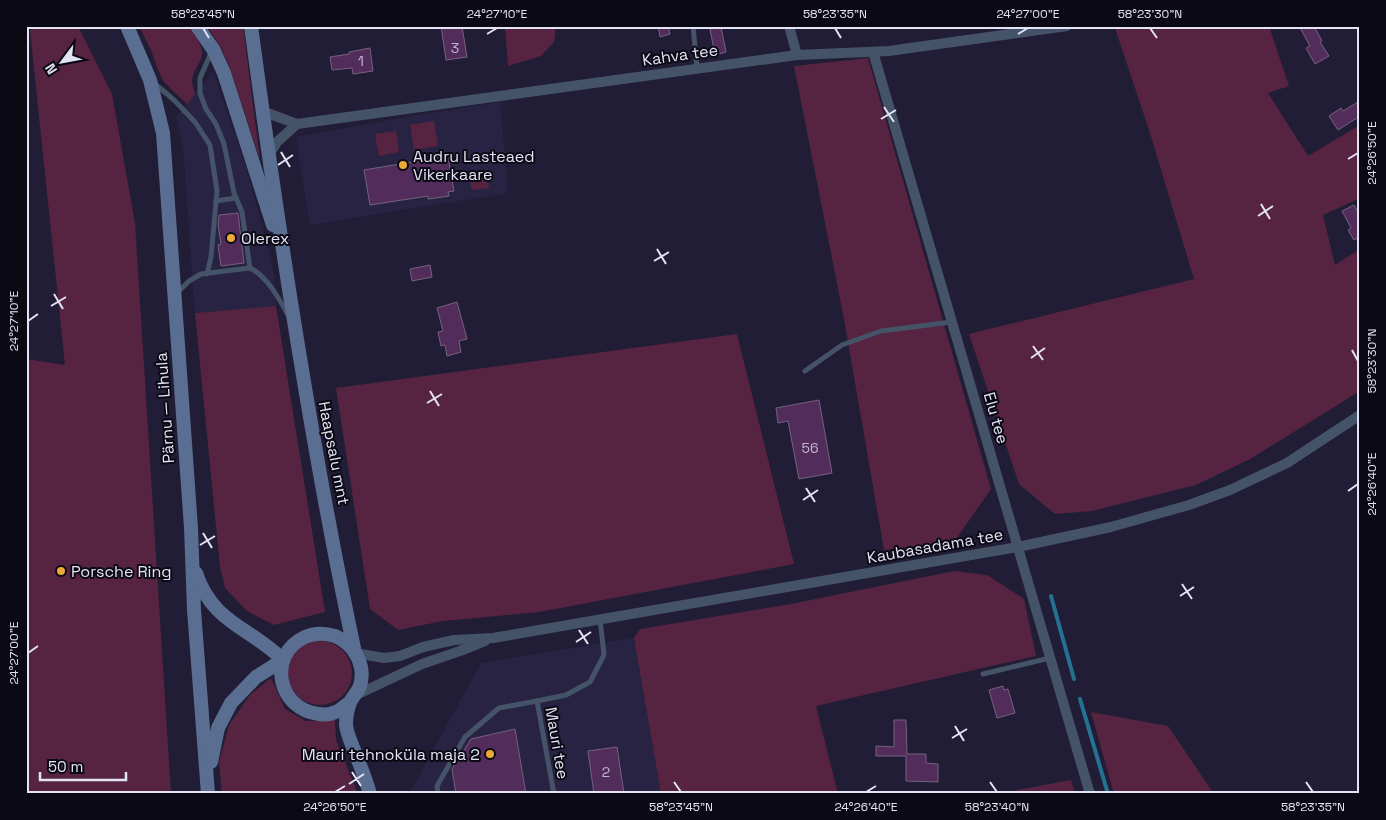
<svg xmlns="http://www.w3.org/2000/svg" width="1386" height="820" font-family="'Space Grotesk',sans-serif">
<style>
.built{fill:#282343}
.green{fill:#562440}
.lines{fill:none;stroke-linecap:round;stroke-linejoin:round}
.stream{stroke:#257192;stroke-width:4}
.building{fill:#522d5c;stroke:#76627c}
.service{stroke:#455368;stroke-width:5}
.minor{stroke:#455368;stroke-width:10}
.secondary{stroke:#596e91;stroke-width:14}
.ticks{fill:none;stroke:#e4e3f4;stroke-width:2}
.poi-dot{fill:#eca93a;stroke:#0a0914;stroke-width:2}
.labels{text-anchor:middle;dominant-baseline:central;stroke-width:4;stroke-linejoin:round;paint-order:stroke}
.number-label{font-size:14px;fill:#c0b6ce}
.street-label{font-size:16px;fill:#e4e3f4;stroke:#0a0914}
.poi-label{font-size:16px;fill:#e4e3f4;stroke:#0a0914;text-anchor:start}
.neatline{fill:none;stroke:#e4e3f4;stroke-width:2}
.ticks-label{font-size:12px;text-anchor:middle;fill:#e4e3f4}
</style>
<rect width="100%" height="100%" fill="#211d36"/>
<g class="built">
<path d="M213,71l34,99 27,101 2,35 -81,7 -12,-168 -7,-28z"/>
<path d="M500,102l8,91 -198,32 -14,-88 105,-19z"/>
<path d="M634,638l27,156h-251v-2l71,-129z"/>
</g>
<g class="green">
<path d="M39,26h39l34,68 23,129 36,571h-145v-435l39,6 -35,-335z"/>
<path d="M139,26h48c7,8 19,21 14,33 -3,7 -9,14 -9,23 0,3 2,8 3,12l-8,10 -23,-22 -6,-12 -7,-20z"/>
<path d="M207,26h36l17,134 -31,-95 -9,-19z"/>
<path d="M505,26h51l-2,16 -13,14 -33,10z"/>
<path d="M1118,26h151l20,60 -21,7 40,63 52,-31v73l-37,17 12,50 25,-16v142l-110,68 -54,26 -104,26 -37,3 -36,-30 -50,-150 225,-55 -45,-149 -33,-99z"/>
<path d="M868,58l123,431 -37,53 -70,8 -40,-231 -50,-253z"/>
<path d="M434,121l4,25 -24,4 -4,-25z"/>
<path d="M396,131l3,21 -20,4 -4,-22z"/>
<path d="M487,174l2,14 -17,2 -3,-13z"/>
<path d="M276,306l49,306 -51,13 -27,-14 -22,-23 -5,-21 -25,-254z"/>
<path d="M737,334l57,230 -255,48 -96,9 -45,9 -28,-21 -34,-221z"/>
<path d="M954,571l33,4 37,24 12,57 -220,50 22,88h-177l-27,-156 6,-9 151,-25z"/>
<circle cx="320" cy="673" r="32"/>
<path d="M271,678l14,31 21,12 29,-1 1,20 22,54h-136l-3,-32 10,-37 21,-30z"/>
<path d="M1091,712l77,14 46,68h-100z"/>
<path d="M1071,780l4,14h-79z"/>
</g>
<g class="lines">
<g class="stream">
<path d="M1051,596l23,83"/>
<path d="M1080,699l28,95"/>
</g>
</g>
<g class="building">
<path d="M441,26h21l5,31 -21,3z"/>
<path d="M658,26h10l2,8 -10,3z"/>
<path d="M1299,26h15l8,15 -2,1 9,14 -14,8 -9,-16 4,-2z"/>
<path d="M721,27l5,25 -11,3 -5,-26z"/>
<path d="M370,48l3,23 -20,3 -1,-6 -20,2 -2,-13 19,-3v-2z"/>
<path d="M1360,101v15l-22,14 -9,-14 12,-8 2,3z"/>
<path d="M448,156l6,35 -6,1 1,4 -21,3v-3l-58,9 -6,-35z"/>
<path d="M1354,205l6,11v30l-4,-8 -2,2 -6,-10 3,-2 -9,-17z"/>
<path d="M238,213l6,50 -23,3 -3,-21 3,-1 -3,-19 1,-10z"/>
<path d="M430,265l2,12 -20,4 -2,-12z"/>
<path d="M457,302l10,37 -8,2 2,11 -14,4 -2,-11 -4,1 -3,-14 5,-1 -6,-23z"/>
<path d="M819,400l13,73 -33,6 -11,-58 -10,2 -2,-15z"/>
<path d="M1003,686l1,4 4,-1 7,24 -18,5 -8,-28z"/>
<path d="M894,720h12l1,34h19v9l12,1v18l-32,-1v-25h-30v-10l18,1z"/>
<path d="M515,729l11,65h-70l-4,-25 19,-30z"/>
<path d="M617,747l7,47h-30l-6,-43z"/>
</g>
<g class="lines">
<g class="service">
<path d="M693,26l4,42"/>
<path d="M211,53l-11,25v15l6,16 10,15 8,20 10,49 8,19 8,56"/>
<path d="M154,83l20,17 21,22 15,23 7,46 -6,66 -4,17"/>
<path d="M216,201l20,-3"/>
<path d="M177,293l12,-12 12,-7 49,-6c17,8 30,32 38,47"/>
<path d="M805,371l37,-26 39,-14 71,-9"/>
<path d="M983,674l67,-16"/>
<path d="M438,794l-1,-8 28,-49 34,-29 38,-7"/>
<path d="M554,794l-17,-93 29,-6 24,-13 14,-27 -4,-36"/>
</g>
<g class="minor">
<path d="M789,26l8,29"/>
<path d="M873,52l217,742"/>
<path d="M262,111l35,13 500,-69 92,-4 178,-25"/>
<path d="M269,155l8,-13 20,-18"/>
<path d="M355,653l29,5 16,-2 23,-9 31,-7 39,-2 525,-91 93,-20 78,-22 41,-15 57,-27 73,-48"/>
<path d="M356,695l66,-31 38,-13 25,-10"/>
</g>
<g class="secondary">
<path d="M127,26l23,54 13,53 28,395 3,82 14,184"/>
<path d="M197,26l16,23 11,24 49,152"/>
<path d="M251,26c28,210 60,420 104,627"/>
<path d="M196,573c16,50 54,54 87,87l-27,17 -25,26 -13,25 -7,34"/>
<path d="M350,702c-4,3 -8,7 -12,9 -6,3 -13,4 -19,3 -41,-4 -53,-59 -14,-77 9,-4 20,-4 30,-1 20,8 31,30 25,50 -2,6 -7,10 -10,16 -2,6 -4,17 -4,23 1,9 5,17 8,25 6,15 12,29 16,44"/>
</g>
</g>
<path class="ticks" d="M203,28l6,10M835,28l6,10M1150,28l7,10M487,34l10,-6M1018,34l10,-6M884,107l10,15M881,119l15,-9M281,152l9,15M1348,159l10,-6M278,165l15,-10M1261,204l9,15M1258,216l15,-10M657,249l9,15M654,261l15,-9M54,294l9,15M51,306l15,-9M28,321l10,-7M1033,346l10,14M1352,350l6,11M1031,358l14,-10M430,391l9,15M427,403l15,-9M806,488l9,14M1348,491l10,-7M803,500l15,-10M203,533l9,15M200,545l15,-9M1182,584l10,15M1180,596l14,-9M579,630l9,14M576,642l15,-10M28,653l10,-7M955,726l9,15M952,738l15,-9M352,772l9,14M674,782l7,10M990,782l7,10M1306,782l7,10M349,784l15,-10M335,792l10,-6M866,792l10,-6"/>
<g class="poi-dot">
<circle cx="403" cy="165" r="5"/>
<circle cx="231" cy="238" r="5"/>
<circle cx="61" cy="571" r="5"/>
<circle cx="490" cy="754" r="5"/>
</g>
<g class="labels">
<g class="number-label">
<text x="455" y="48">3</text>
<text x="361" y="61">1</text>
<text x="810" y="448">56</text>
<text x="606" y="772">2</text>
</g>
<g class="street-label">
<text transform="translate(680 55) rotate(-8)">Kahva tee</text>
<text transform="translate(165 408) rotate(-94)">Pärnu — Lihula</text>
<text transform="translate(996 418) rotate(74)">Elu tee</text>
<text transform="translate(334 453) rotate(79)">Haapsalu mnt</text>
<text transform="translate(935 546) rotate(-10)">Kaubasadama tee</text>
<text transform="translate(557 743) rotate(80)">Mauri tee</text>
</g>
<g class="poi-label">
<text x="413" y="156">Audru Lasteaed<tspan x="413" dy="18">Vikerkaare</tspan></text>
<text x="241" y="238">Olerex</text>
<text x="71" y="571">Porsche Ring</text>
<text x="480" y="754" text-anchor="end">Mauri tehnoküla maja 2</text>
</g>
</g>
<rect width="1386" height="820" fill="none" stroke="#0a0914" stroke-width="55"/>
<g transform="translate(62 62) rotate(238)" stroke="#0a0914" stroke-width="4" paint-order="stroke">
<path d="M0-4L9 19L0 12L-9 19Z" fill="#e4e3f4"/>
<text y="-8" font-size="14" font-weight="bold" text-anchor="middle" fill="#e4e3f4">N</text>
</g>
<path d="M40 772v8h86v-8" fill="none" stroke="#e4e3f4" stroke-width="2.5"/>
<text x="48" y="772" font-size="15" fill="#e4e3f4" stroke="#0a0914" stroke-width="4" paint-order="stroke">50 m</text>
<rect x="28" y="28" width="1330" height="764" class="neatline"/>
<g class="ticks-label">
<text x="203" y="18">58°23'45"N</text>
<text x="497" y="18">24°27'10"E</text>
<text x="835" y="18">58°23'35"N</text>
<text x="1028" y="18">24°27'00"E</text>
<text x="1150" y="18">58°23'30"N</text>
<text transform="translate(1372 153) rotate(-90)" y="4">24°26'50"E</text>
<text transform="translate(14 321) rotate(-90)" y="4">24°27'10"E</text>
<text transform="translate(1372 361) rotate(-90)" y="4">58°23'30"N</text>
<text transform="translate(1372 484) rotate(-90)" y="4">24°26'40"E</text>
<text transform="translate(14 653) rotate(-90)" y="4">24°27'00"E</text>
<text x="335" y="811">24°26'50"E</text>
<text x="681" y="811">58°23'45"N</text>
<text x="866" y="811">24°26'40"E</text>
<text x="997" y="811">58°23'40"N</text>
<text x="1313" y="811">58°23'35"N</text>
</g>
</svg>
